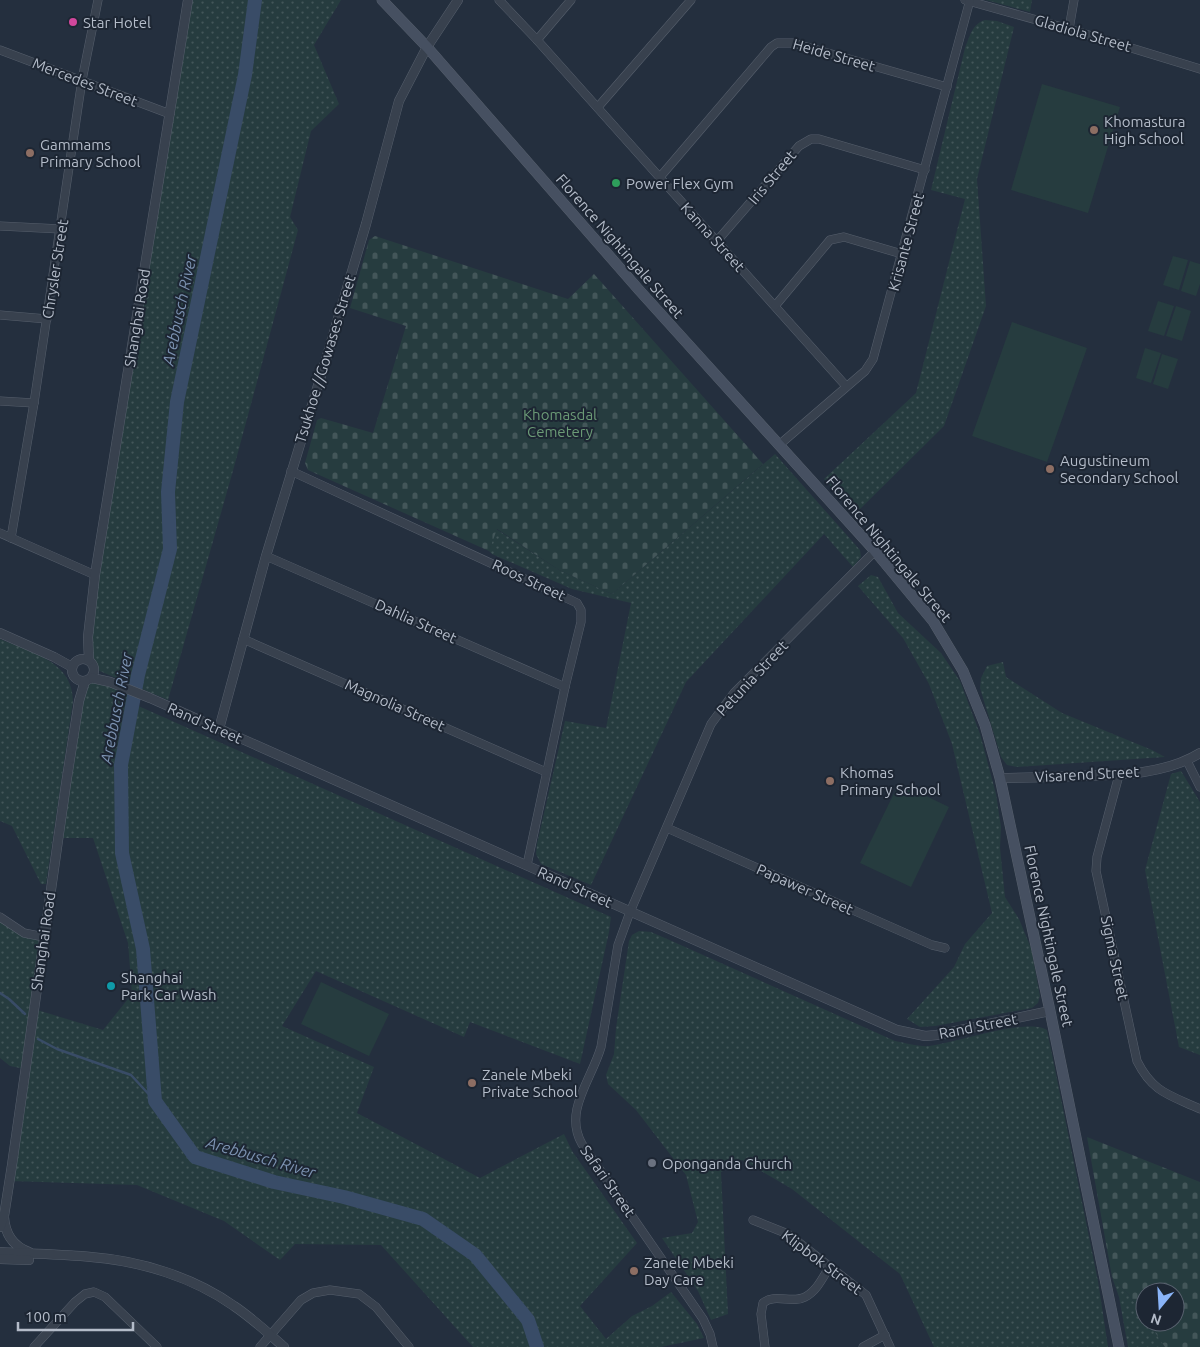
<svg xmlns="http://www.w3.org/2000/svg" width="1200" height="1347" font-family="Ubuntu,sans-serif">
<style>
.grass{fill:url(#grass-dots);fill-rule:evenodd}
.cemetery{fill:url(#cemetery-stones)}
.pitch{fill:#263c3f}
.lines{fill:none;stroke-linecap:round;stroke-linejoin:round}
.stream{stroke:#394c67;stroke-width:2.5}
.river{stroke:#394c67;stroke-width:14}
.minor-casing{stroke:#565f6c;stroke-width:9}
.tertiary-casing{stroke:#565f6c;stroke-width:10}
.secondary-casing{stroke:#565f6c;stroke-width:11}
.minor{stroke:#38414e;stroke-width:8}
.tertiary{stroke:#38414e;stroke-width:9}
.secondary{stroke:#465061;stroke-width:10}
.hotel-dot{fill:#d1479c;stroke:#1d2633;stroke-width:2}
.education-dot{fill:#8d6e63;stroke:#1d2633;stroke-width:2}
.leisure-dot{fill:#2e9e5b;stroke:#1d2633;stroke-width:2}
.culture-dot{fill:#0f9aa8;stroke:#1d2633;stroke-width:2}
.worship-dot{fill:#6b7280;stroke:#1d2633;stroke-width:2}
.labels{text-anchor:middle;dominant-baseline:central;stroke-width:4;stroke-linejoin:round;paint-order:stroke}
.poi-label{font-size:15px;fill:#b4bcc9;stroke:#1d2633;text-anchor:start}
.street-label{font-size:15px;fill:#b4bcc9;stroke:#1d2633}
.park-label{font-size:15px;fill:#6b9a76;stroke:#1d2633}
.water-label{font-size:16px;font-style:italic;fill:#7c92b1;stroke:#1d2633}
</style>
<defs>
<pattern id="grass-dots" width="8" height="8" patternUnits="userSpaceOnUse" patternTransform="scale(1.25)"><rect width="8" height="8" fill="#263c3f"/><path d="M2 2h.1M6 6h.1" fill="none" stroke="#435659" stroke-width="1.8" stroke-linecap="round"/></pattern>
<pattern id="cemetery-stones" width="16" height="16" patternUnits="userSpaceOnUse" patternTransform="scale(1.25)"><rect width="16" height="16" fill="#263c3f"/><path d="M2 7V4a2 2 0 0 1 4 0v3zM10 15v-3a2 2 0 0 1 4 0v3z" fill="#435659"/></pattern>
</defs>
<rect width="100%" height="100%" fill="#242f3e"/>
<g class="grass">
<path d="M188,0h153l-27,45 25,59 -28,27 -21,86 8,13 -64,237 -66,233 -73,-31 -2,-5 -4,-4 -1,-23z"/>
<path d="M986,0h46l-2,12z"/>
<path d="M985,20l12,1 17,6 -37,152 9,127 -42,120 -88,87 -32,-34 92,-86 49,-194 -34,-9 34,-142c5,-12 7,-24 20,-28z"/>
<path d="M775,454l85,96 1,7 -8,10 -29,-33 -138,148 -95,203 -50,-21 -5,-10 1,-10 28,-123 41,7 25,-125 -59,-14 -80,-35 -3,-3 7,-22 63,41 53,24z"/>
<path d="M871,575l7,2 20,36 43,40 19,28 20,53 16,60 5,33 -1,21 5,49 14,22 12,29 9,48 -2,7 -6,5 -97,18 -15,1 -13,-8 47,-52 11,-23 27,-31 -40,-169 -23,-60 -26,-46 -45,-52z"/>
<path d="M0,639c30,13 73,22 73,62l-27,183h-5l-29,-58 -12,-5z"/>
<path d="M1003,662l3,15 56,36 90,37 13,7 -148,10 -10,-2 -6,-8 -21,-69 1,-10 6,-12z"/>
<path d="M92,678l42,15 -13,72 1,88 8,36 -8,-37 1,-89 11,-59 477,213 -2,15 -29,132 -110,-42 -6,15 -148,-66 -34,55 92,41 -17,46 123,65 84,-44 8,17 65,92 -57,63 26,33 26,-23 20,-10 19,-14 26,32 7,14 -43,9h-188l-92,-102 -86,-1 -15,16 -56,-39 -87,-36 -128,-4 16,-112 -15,-3 -10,-8v-141l16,12 28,8 -10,72 69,21 29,-36 -4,-51 -35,-105h-34l26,-157zM160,1107l37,49 77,25 74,16 -74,-15 -79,-25z"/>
<path d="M1181,771l19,31v253l-21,-8 -34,-177 26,-96z"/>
<path d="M639,931l12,1 14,6 230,103c11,2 24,6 34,5 25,-3 100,-29 118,-16l51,251 10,66h-174l-34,-73 -108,-85 -50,-29 -21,12 7,142 -17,6 -13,-29 -36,-53 30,-5 6,-11 -12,-47 -50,-65 -28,-26 -2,-9 8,-21 2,-26 13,-87 3,-6z"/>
<path d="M1112,1277l17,18 16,23v4h3l17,25h-37l-9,-50z"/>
</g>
<g class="cemetery">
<path d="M375,236l193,63 26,-25 169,190 -151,130 -53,-24 -62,-41 -8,22 -181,-81 -3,-7 12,-43 4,-2 52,15 33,-107 -56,-18 19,-68z"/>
<path d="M1087,1137l113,45v165h-35l-17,-25h27v-30h-30v26l-16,-23 -17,-18z"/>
</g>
<g class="pitch">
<path d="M1042,84l78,23 -32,106 -77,-23z"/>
<path d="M1173,256l15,4 -9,30 -16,-5z"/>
<path d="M1190,261l10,3v20l-4,12 -15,-5z"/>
<path d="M1158,301l16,5 -10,30 -16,-5z"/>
<path d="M1176,306l15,5 -9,30 -16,-5z"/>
<path d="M1012,322l75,26 -40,114 -75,-26z"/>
<path d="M1145,348l16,5 -10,30 -15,-5z"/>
<path d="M1162,354l16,5 -10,30 -15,-5z"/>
<path d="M899,783l50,24 -38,80 -51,-24z"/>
<path d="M321,982l68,32 -20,42 -68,-32z"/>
</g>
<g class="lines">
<g class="stream">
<path d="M0,993l9,6 16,15"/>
<path d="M38,1039l19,10 74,26 24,26"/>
</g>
<path class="river" d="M255,0l-10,75 -68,327 -9,90 2,57 -32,126 -17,90 1,88 21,96 12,152 40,56 79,25 70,15 79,22 52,36 53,65 9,27"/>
<g class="minor-casing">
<g id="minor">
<path d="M499,0l38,40 309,346"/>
<path d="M965,0l104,29 131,40"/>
<path d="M1069,29l5,-29"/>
<path d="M537,40l34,-40"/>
<path d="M0,50l170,64"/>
<path d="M598,107l93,-107"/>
<path d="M660,177l111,-130 6,-4h16l154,44"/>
<path d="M0,226l61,3"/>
<path d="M717,241l82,-95 12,-7h8l106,31"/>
<path d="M775,306l55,-66 14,-3 58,17"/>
<path d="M0,315l47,4"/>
<path d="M0,401l34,2"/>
<path d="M779,445l86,-74 8,-12 97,-359"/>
<path d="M291,471l286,132 4,7v12l-16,65 -38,178"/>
<path d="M0,533l95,42"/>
<path d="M11,538l23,-135 48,-323 16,-80"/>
<path d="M266,556l299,131"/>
<path d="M243,639l303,133"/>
<path d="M1187,761l13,26"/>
<path d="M1119,775l-22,82 -1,14 41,190c16,32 33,34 63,48"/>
<path d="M667,828l265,117 13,3"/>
<path d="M0,917l24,16 20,4"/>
<path d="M753,1220l35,14 78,61 24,52"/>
<path d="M34,1347l41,-45 10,-8 9,-2 11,5 52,50"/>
<path d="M260,1347l41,-47 12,-7 17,-3 29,4 17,13 33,40"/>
<path d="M713,1347l-3,-13 -7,-15 -121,-175c-19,-33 10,-65 19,-97l17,-102 12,-33 81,-188 23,-31 141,-142"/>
<path d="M765,1347l-4,-33 2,-11c12,-10 29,1 42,-6 12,-6 18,-20 25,-31"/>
<path d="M863,1347l22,-12"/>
</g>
</g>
<g class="tertiary-casing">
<g id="tertiary">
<path d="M0,633l54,24 18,10"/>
<circle cx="83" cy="670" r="11"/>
<path d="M89,660l-1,-23 7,-62 93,-575"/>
<path d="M92,678l18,4 40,16 747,332 28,6 12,-1 113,-24"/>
<path d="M219,729l47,-173 61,-200 39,-132 33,-123 28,-54 31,-47"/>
<path d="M1000,778c25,0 51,-1 77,-2 41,-1 87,-1 123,-23"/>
<path d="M4,1217c1,17 9,29 25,35"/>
<path d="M0,1227l4,-11 8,-51 54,-381 13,-83 6,-20"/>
<path d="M0,1252c30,2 61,2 91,5 50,4 102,20 143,49 18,12 34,27 50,41"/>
<path d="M0,1259l29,1"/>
</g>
</g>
<g class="secondary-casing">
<path id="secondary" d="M382,0l45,47 212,243 236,261 58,70 30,50 22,54 15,53 50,233 69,336"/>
</g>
<use href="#minor" class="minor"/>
<use href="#tertiary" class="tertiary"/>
<use href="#secondary" class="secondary"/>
</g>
<circle class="hotel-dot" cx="73" cy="22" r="5"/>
<g class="education-dot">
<circle cx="1094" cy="130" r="5"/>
<circle cx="30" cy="153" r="5"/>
<circle cx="1050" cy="469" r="5"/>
<circle cx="830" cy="781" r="5"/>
<circle cx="472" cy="1083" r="5"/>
<circle cx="634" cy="1271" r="5"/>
</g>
<circle class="leisure-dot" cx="616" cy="183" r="5"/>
<circle class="culture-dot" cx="111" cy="986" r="5"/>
<circle class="worship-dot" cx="652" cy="1163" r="5"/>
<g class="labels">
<g class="poi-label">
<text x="83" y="22">Star Hotel</text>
<text x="1104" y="121">Khomastura<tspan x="1104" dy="17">High School</tspan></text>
<text x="40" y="144">Gammams<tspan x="40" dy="17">Primary School</tspan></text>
<text x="626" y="183">Power Flex Gym</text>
<text x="1060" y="460">Augustineum<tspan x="1060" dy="17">Secondary School</tspan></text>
<text x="840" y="772">Khomas<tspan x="840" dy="17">Primary School</tspan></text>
<text x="121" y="977">Shanghai<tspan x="121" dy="17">Park Car Wash</tspan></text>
<text x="482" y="1074">Zanele Mbeki<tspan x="482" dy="17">Private School</tspan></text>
<text x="662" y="1163">Oponganda Church</text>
<text x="644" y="1262">Zanele Mbeki<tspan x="644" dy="17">Day Care</tspan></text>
</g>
<g class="street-label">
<text transform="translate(1083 33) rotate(16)">Gladiola Street</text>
<text transform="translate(834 55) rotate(16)">Heide Street</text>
<text transform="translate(85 82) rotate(21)">Mercedes Street</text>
<text transform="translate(772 177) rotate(-50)">Iris Street</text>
<text transform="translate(713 237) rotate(48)">Kanna Street</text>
<text transform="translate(906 242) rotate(-75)">Krisante Street</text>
<text transform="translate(620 246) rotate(49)">Florence Nightingale Street</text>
<text transform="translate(55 269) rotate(-81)">Chrysler Street</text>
<text transform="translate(137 318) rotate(-81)">Shanghai Road</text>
<text transform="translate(325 359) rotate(-73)">Tsukhoe //Gowases Street</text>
<text transform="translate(889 549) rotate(50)">Florence Nightingale Street</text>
<text transform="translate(529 580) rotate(25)">Roos Street</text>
<text transform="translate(416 621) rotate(24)">Dahlia Street</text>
<text transform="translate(752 678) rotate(-47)">Petunia Street</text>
<text transform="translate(395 705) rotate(24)">Magnolia Street</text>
<text transform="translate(205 723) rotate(24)">Rand Street</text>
<text transform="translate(1087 774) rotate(-3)">Visarend Street</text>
<text transform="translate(575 887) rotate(24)">Rand Street</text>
<text transform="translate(805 889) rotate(24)">Papawer Street</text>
<text transform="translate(1049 936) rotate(78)">Florence Nightingale Street</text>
<text transform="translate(43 941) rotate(-82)">Shanghai Road</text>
<text transform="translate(1115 958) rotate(78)">Sigma Street</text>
<text transform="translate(978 1026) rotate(-11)">Rand Street</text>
<text transform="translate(608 1181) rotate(55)">Safari Street</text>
<text transform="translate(822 1262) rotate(37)">Klipbok Street</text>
</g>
<g class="park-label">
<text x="560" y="414">Khomasdal<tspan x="560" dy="17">Cemetery</tspan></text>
</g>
<g class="water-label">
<text transform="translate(179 310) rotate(-78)">Arebbusch River</text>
<text transform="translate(116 708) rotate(-79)">Arebbusch River</text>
<text transform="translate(261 1157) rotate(16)">Arebbusch River</text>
</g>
</g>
<g transform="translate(1160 1307) rotate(198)"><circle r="24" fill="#1d2633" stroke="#59626f"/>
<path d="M0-4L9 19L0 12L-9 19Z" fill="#8ab4f8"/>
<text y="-8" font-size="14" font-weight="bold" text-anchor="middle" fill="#b4bcc9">N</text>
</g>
<path d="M18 1322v8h115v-8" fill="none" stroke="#b4bcc9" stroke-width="2.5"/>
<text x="25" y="1322" font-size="15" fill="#b4bcc9" stroke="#1d2633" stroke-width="4" paint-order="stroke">100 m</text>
</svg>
